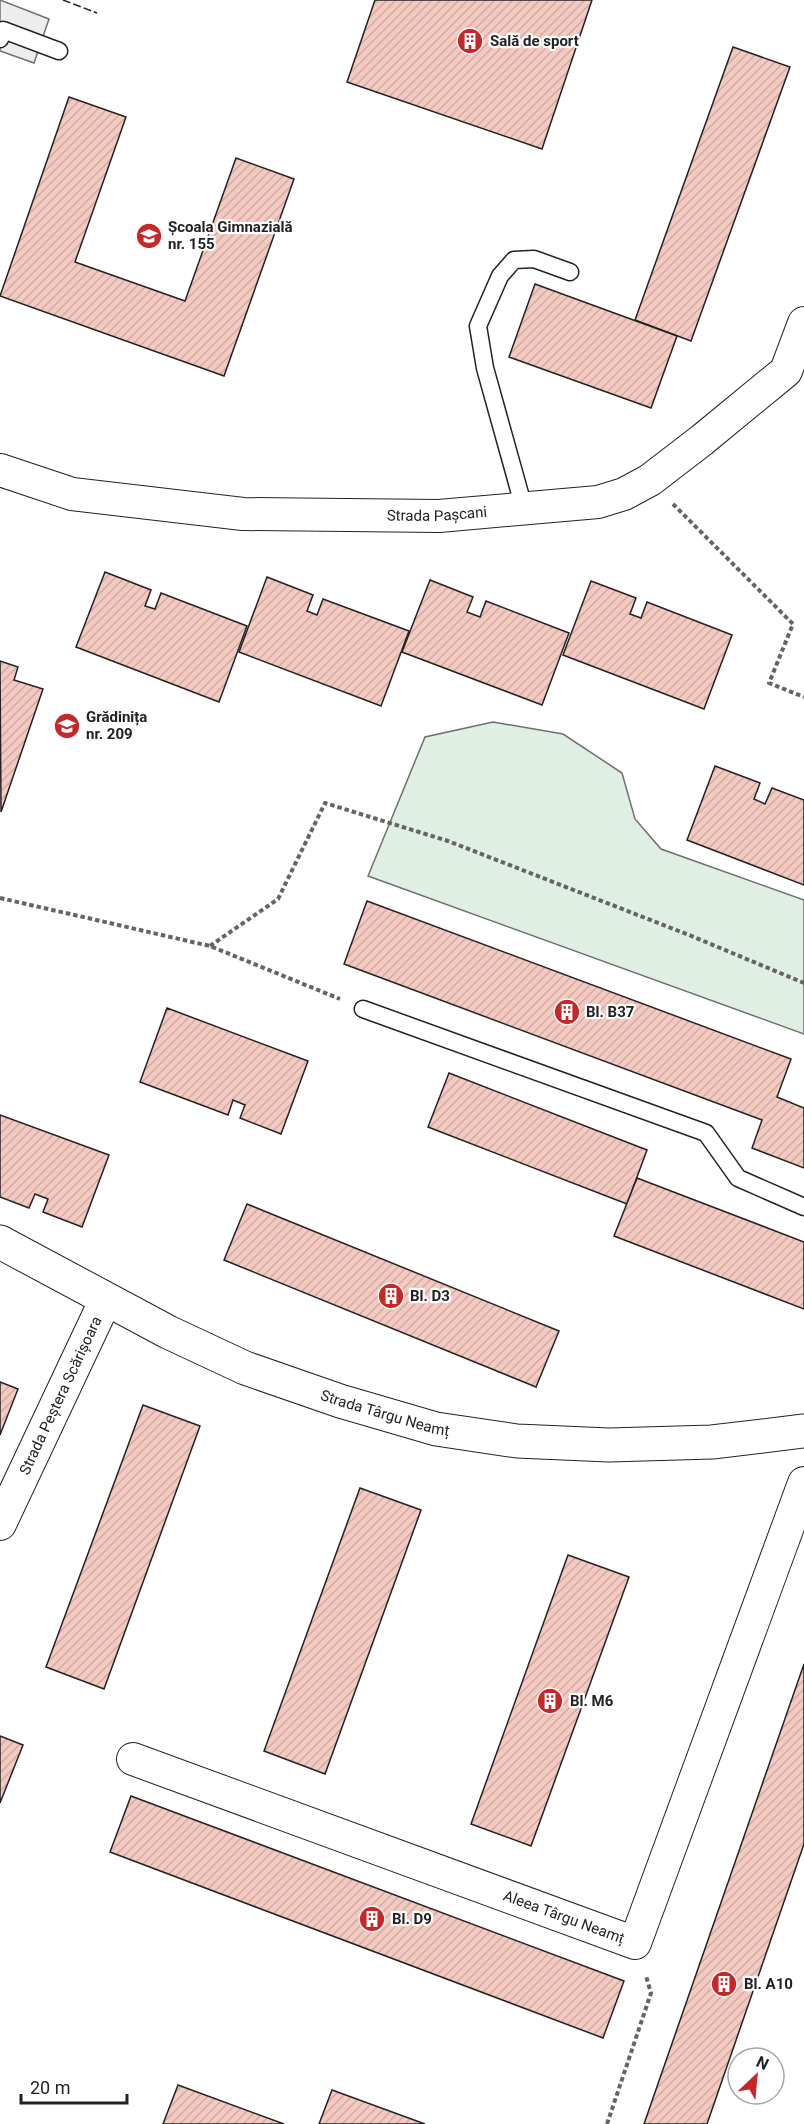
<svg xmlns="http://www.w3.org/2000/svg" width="804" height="2124" font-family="Roboto,sans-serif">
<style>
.green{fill:#e0efe3;stroke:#6f6f6f;stroke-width:1.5}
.parking{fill:#ededed;stroke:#6f6f6f;stroke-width:1.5}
.building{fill:url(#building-hatch);stroke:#222;stroke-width:1.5}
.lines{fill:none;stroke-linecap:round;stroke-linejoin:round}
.service-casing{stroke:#222;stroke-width:19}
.minor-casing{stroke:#222;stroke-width:34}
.tertiary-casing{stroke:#222;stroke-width:35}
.path{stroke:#646464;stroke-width:4;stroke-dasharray:4.5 3;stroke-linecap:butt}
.service{stroke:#fff;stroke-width:16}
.minor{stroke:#fff;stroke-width:32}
.tertiary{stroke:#fff;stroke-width:33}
.fence{stroke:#222;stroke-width:1.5;stroke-dasharray:8 3;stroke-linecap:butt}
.labels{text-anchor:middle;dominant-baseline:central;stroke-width:4.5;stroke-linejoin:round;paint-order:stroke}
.poi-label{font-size:15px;font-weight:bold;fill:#222;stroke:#fff;text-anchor:start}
.street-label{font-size:15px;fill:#222;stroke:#fff}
</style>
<defs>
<pattern id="building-hatch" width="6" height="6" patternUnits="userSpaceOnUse" patternTransform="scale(1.5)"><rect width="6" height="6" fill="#f3c9c0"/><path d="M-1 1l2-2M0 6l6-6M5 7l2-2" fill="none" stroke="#d0aca5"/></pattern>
</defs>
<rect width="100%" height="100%" fill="#fff"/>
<path class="green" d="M493,722l70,12 59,39 13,46 26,30 143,51v134l-436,-158 57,-139z"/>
<path class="parking" d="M0,0l49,19 -15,44 -34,-12z"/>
<g class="building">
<path d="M375,0h217l-50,149 -195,-67z"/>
<path d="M733,47l57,20 -99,274 -56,-21z"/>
<path d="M69,97l57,20 -51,145 110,39 51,-143 58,21 -70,197 -224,-80z"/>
<path d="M535,284l142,52 -26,72 -142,-51z"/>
<path d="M105,572l46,18 -6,16 10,3 6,-16 86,33 -28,76 -143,-55z"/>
<path d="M267,577l46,18 -6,16 10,4 6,-16 86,32 -28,75 -142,-54z"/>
<path d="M430,580l43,17 -6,15 13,5 6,-16 83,32 -27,72 -140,-53z"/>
<path d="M591,581l45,17 -6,16 11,4 6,-16 85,33 -28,74 -141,-54z"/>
<path d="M0,661l18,6 -4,13 29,9 -42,123z"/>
<path d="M715,766l45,17 -6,16 11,5 7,-16 32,12v85l-117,-45z"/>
<path d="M367,901l424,158 -14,38 27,11v60l-52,-20 10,-28 -418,-156z"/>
<path d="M167,1008l141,53 -27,73 -41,-16 5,-13 -12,-5 -5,15 -88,-33z"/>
<path d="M449,1073l198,77 -20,54 -199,-77z"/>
<path d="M0,1115l109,40 -27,72 -39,-15 5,-13 -13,-5 -6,14 -29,-11z"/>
<path d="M637,1178l167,64v67l-190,-73z"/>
<path d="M247,1204l312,127 -23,56 -312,-127z"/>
<path d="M0,1382l18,7 -18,46z"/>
<path d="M143,1405l57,21 -96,263 -58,-22z"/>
<path d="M360,1488l61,22 -96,264 -61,-23z"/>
<path d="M568,1555l61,22 -98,269 -60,-22z"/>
<path d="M804,1664v180l-97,280h-63z"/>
<path d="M0,1736l23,9 -23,58z"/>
<path d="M131,1796l493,185 -21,57 -493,-186z"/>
<path d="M178,2085l106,39h-121z"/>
<path d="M332,2090l93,34h-106z"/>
</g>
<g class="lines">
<g class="service-casing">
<g id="service">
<path d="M0,39l3,-9 56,21"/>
<path d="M524,508l-39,-140 -7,-42 22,-50 14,-16 20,-1 36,13"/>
<path d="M363,1009l343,124 32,45 66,29"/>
</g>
</g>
<g class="minor-casing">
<g id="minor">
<path id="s1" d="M0,470l72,24 171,20 196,2 159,-14 26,-8 26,-14 52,-40 84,-69 18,-48"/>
<path id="s2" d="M0,1524l106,-225"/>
<path id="s3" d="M133,1759l502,184 169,-460"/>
</g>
</g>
<g class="tertiary-casing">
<g id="tertiary">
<path id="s4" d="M0,1242l168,90 77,36 95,33 96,28 81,12 92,4 103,-3 92,-11"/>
</g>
</g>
<g class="path">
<path d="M673,504l120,120 -24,59 35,14"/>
<path d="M0,898l210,48 130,53"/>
<path d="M210,946l68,-47 47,-96 123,38 241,94 115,48"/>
<path d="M607,2124l44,-131 -5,-17"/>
</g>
<use href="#service" class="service"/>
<use href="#minor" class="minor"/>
<use href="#tertiary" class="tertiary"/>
<path class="fence" d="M63,0l34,13"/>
</g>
<defs>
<g id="building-disc" transform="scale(1.35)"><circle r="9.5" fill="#c62828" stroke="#fff"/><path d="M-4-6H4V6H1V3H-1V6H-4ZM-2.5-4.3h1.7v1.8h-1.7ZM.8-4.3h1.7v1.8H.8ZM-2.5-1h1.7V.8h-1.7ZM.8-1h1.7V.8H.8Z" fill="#fff"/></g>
<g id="school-disc" transform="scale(1.35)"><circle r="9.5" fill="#c62828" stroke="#fff"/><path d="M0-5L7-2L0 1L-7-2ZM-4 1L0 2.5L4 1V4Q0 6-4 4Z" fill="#fff"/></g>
</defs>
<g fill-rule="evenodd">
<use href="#building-disc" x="470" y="41"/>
<use href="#school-disc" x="149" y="236"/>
<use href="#school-disc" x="67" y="726"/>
<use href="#building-disc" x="567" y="1012"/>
<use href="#building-disc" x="391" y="1296"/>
<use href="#building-disc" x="550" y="1701"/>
<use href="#building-disc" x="372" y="1919"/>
<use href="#building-disc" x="724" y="1984"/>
</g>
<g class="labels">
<g class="poi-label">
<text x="490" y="41">Sală de sport</text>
<text x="168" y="227">Școala Gimnazială<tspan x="168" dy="17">nr. 155</tspan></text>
<text x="86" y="717">Grădinița<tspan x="86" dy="17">nr. 209</tspan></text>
<text x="586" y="1012">Bl. B37</text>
<text x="410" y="1296">Bl. D3</text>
<text x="570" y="1701">Bl. M6</text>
<text x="392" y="1919">Bl. D9</text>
<text x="744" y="1984">Bl. A10</text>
</g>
<g class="street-label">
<text stroke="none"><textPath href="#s1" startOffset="442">Strada Pașcani</textPath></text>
<text stroke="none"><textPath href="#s2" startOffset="142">Strada Peștera Scărișoara</textPath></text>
<text stroke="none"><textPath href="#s4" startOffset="423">Strada Târgu Neamț</textPath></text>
<text stroke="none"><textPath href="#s3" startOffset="459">Aleea Târgu Neamț</textPath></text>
</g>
</g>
<g transform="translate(756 2076) rotate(26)"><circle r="28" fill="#ffffff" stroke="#a7a7a7" stroke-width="1.5"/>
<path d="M0-4.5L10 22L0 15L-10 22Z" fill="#c62828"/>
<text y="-9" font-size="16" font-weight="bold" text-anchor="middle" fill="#222222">N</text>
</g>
<path d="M21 2094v9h106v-9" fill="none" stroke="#222222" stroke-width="3"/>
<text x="30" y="2094" font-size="18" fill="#222222" stroke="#ffffff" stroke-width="4.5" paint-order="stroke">20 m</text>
</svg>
